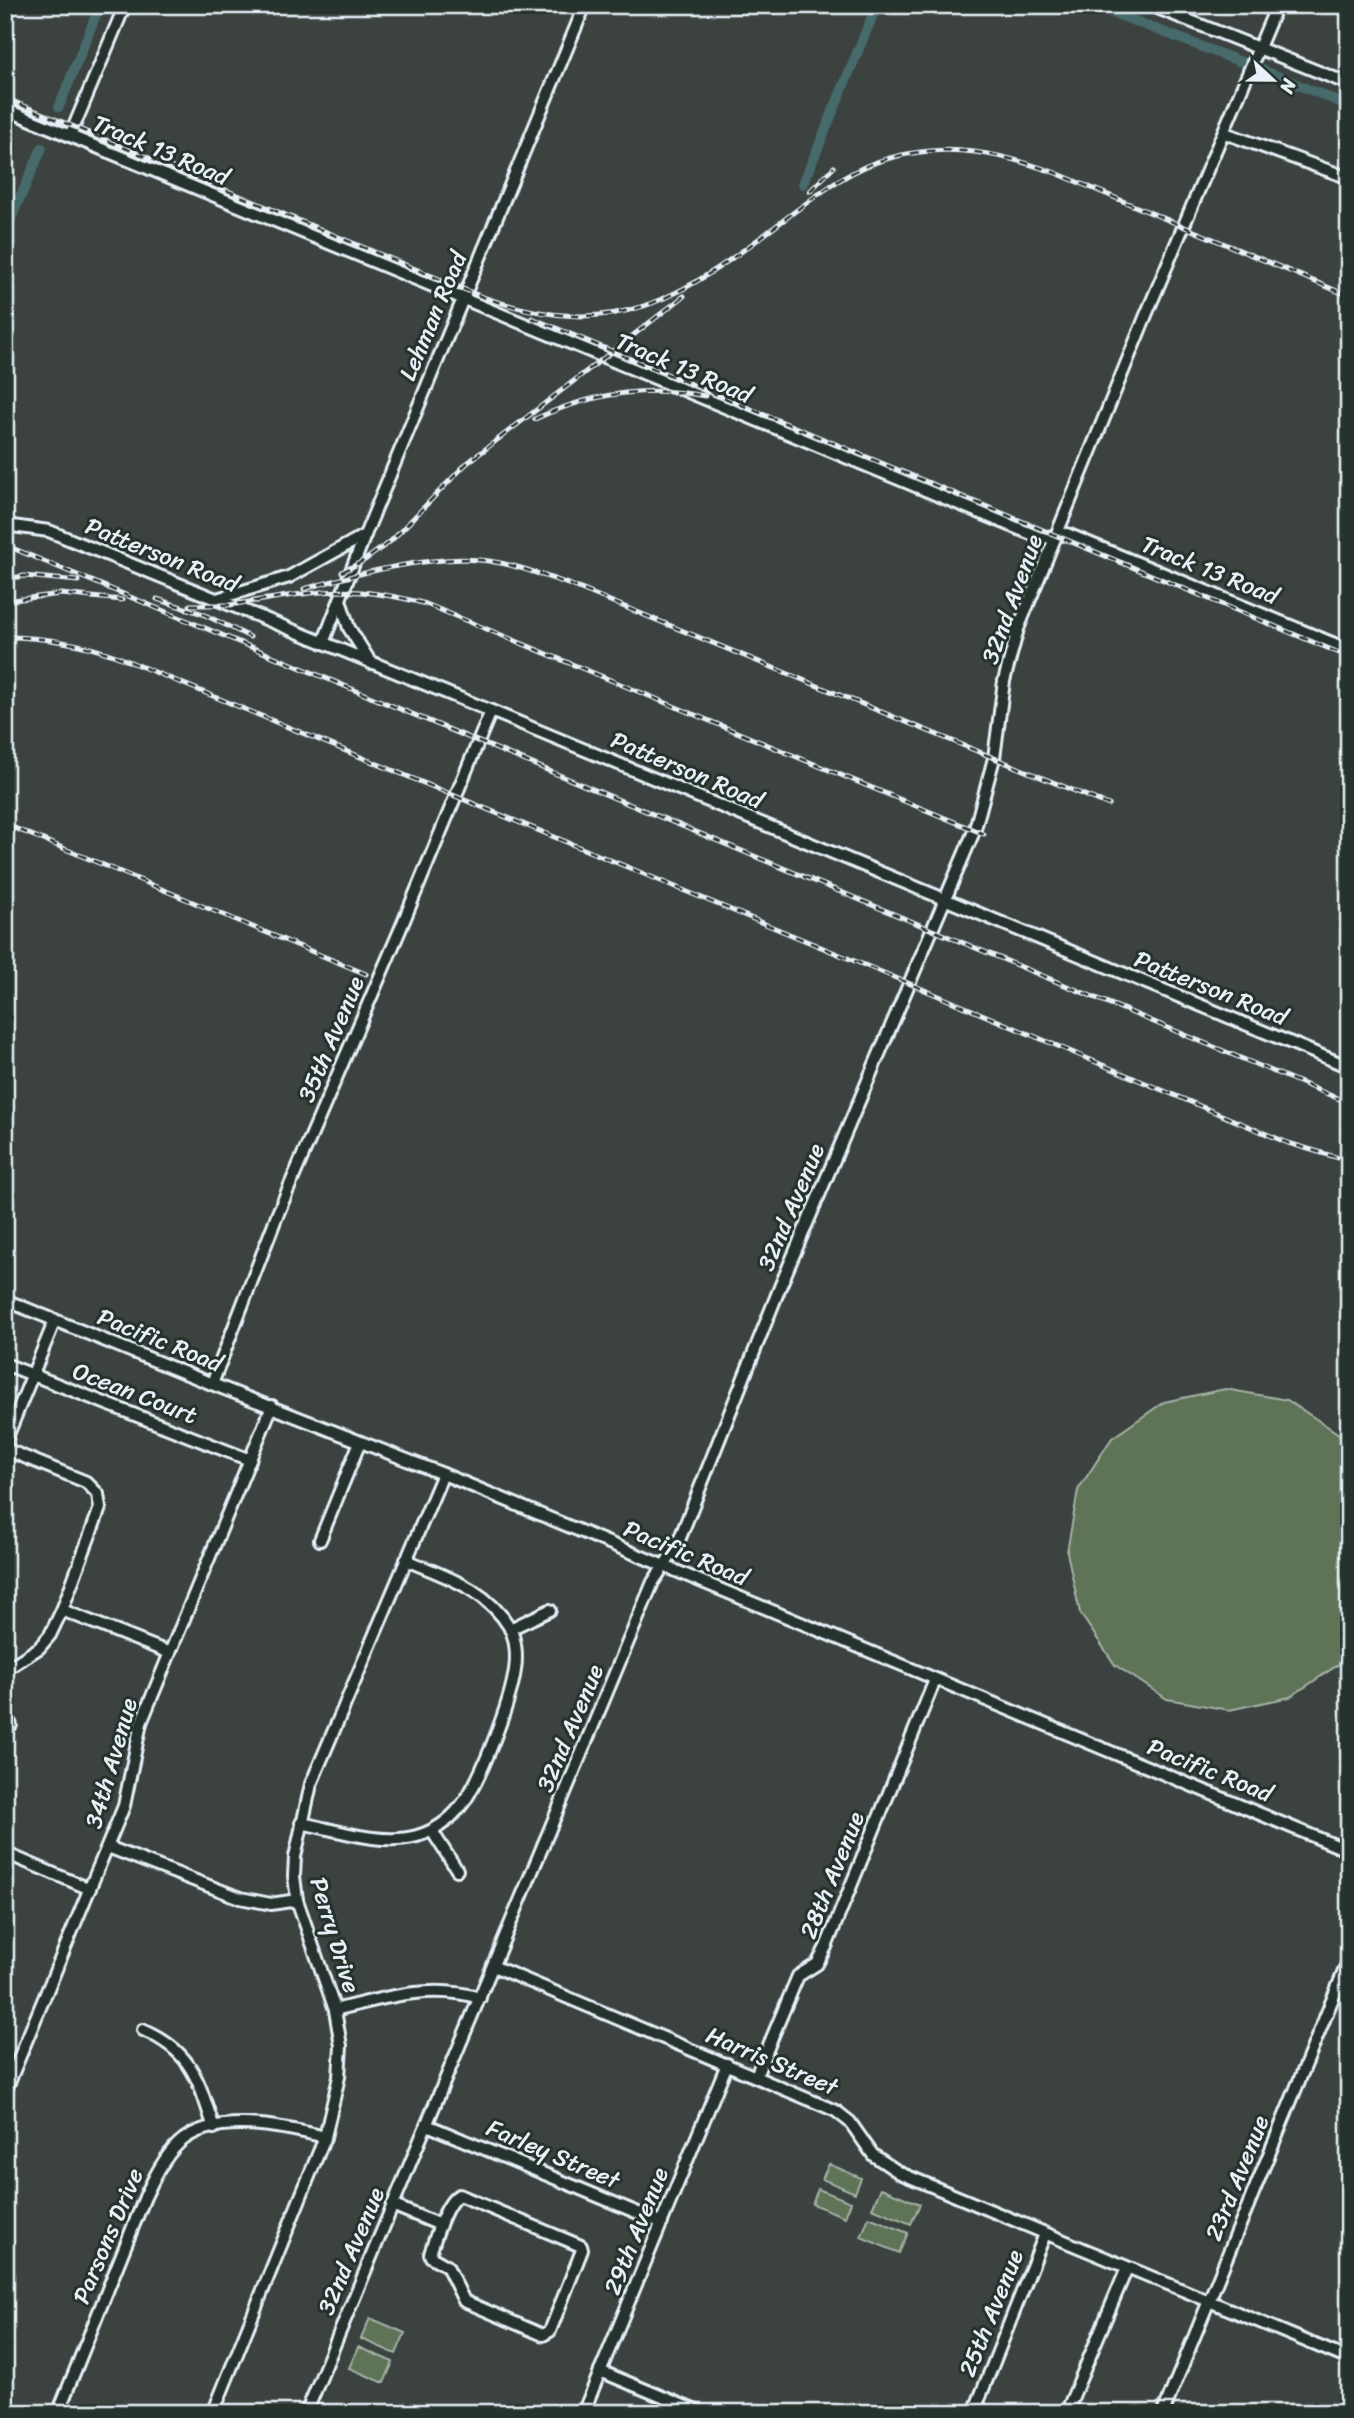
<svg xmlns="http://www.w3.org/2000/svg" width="1354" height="2418" font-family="Sriracha,sans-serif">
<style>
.green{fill:#5f7356;stroke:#a4b2a7;stroke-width:2}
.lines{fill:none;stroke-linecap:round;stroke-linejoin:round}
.canal{stroke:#476b6a;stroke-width:10}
.minor-casing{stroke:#e8f1f8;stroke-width:16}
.minor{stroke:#26332d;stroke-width:10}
.rail-casing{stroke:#e8f1f8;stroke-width:5}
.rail{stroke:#26332d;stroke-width:2.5;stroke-dasharray:8;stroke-linecap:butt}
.labels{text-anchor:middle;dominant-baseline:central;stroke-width:6;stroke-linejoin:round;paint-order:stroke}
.street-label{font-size:24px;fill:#e8f1f8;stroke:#26332d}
</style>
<rect width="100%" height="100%" fill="#3b4240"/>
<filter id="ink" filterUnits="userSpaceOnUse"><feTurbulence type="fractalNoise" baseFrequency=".0143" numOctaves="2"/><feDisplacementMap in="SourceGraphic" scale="14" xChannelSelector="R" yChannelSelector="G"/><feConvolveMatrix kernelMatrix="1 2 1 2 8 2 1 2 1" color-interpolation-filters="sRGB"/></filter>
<g filter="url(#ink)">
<g class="green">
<path d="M1225,1389l62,11 52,34 10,15v201l-7,12 -52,35 -61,13 -62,-11 -52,-34 -35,-52 -13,-61 11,-62 34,-52 52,-36z"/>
<path d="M829,2164l32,14 -6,15 -33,-14z"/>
<path d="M881,2188l39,16 -9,20 -39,-16z"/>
<path d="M818,2189l33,13 -6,15 -33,-13z"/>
<path d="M869,2217l39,16 -9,20 -38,-16z"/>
<path d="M370,2318l35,15 -9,21 -35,-15z"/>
<path d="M358,2347l35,15 -9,21 -35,-15z"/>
</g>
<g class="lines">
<g class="canal">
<path d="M1093,5l151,58"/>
<path d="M1260,69l89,37"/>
<path d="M59,107l41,-102"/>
<path d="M803,184l74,-179"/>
<path d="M5,232l37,-84"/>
</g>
<g class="minor-casing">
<g id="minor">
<path d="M1150,5l199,79"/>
<path d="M5,109l1036,429 26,-4 282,116"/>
<path d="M1225,133l124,45"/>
<path d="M70,136l55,-131"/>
<path d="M5,525l44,6 442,180 858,356"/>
<path d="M217,599l72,-22 76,-42"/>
<path d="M340,600l9,28 22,35"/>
<path d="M323,643l42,-108 220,-530"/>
<path d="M5,1300l207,84 231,90 906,377"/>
<path d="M5,1364l245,96"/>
<path d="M212,1384l66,-171 122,-283 91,-219"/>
<path d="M5,1442l50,-122"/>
<path d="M5,1449l81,33 12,12 2,14 -38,102 -12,25 -11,13 -34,22"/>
<path d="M320,1540l40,-98"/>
<path d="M62,1610l108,43"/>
<path d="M510,1629l40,-19"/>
<path d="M5,1715l6,10"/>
<path d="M301,1823c36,7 80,23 116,13 17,-5 32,-15 43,-29 20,-23 51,-107 55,-137 2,-13 1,-30 -5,-42 -24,-40 -64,-51 -104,-68"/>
<path d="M432,1831l25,39"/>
<path d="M108,1847l132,51 31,6 26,-4"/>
<path d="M5,1853l85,36"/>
<path d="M493,1966l343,145 14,11 23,33 27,18 449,186"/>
<path d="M335,2010c47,-12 97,-27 145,-12"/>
<path d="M143,2030c50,22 55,50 71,98"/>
<path d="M756,2076l42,-100 19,-12 9,-17 109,-267"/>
<path d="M5,2092l119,-286 17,-83 131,-317"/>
<path d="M427,2125l235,98"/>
<path d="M459,2195l122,51 1,4 -32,81 -7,4 -79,-34 -17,-35 -16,-9 -1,-3c5,-15 15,-52 29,-59z"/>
<path d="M392,2205l48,20"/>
<path d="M600,2371l101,42"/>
<path d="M5,2411l4,2"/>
<path d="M58,2413l87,-216c9,-19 19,-40 34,-54 35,-32 106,-16 146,-6"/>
<path d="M213,2413l112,-276 14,-60 2,-31 -6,-36 -38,-110 -3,-24 1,-19 16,-73 132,-310"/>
<path d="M306,2413l347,-831 23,-34 104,-261 195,-458 19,-71 10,-77 14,-52 128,-314 131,-310"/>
<path d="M583,2413l144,-349"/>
<path d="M989,2413l-13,-6 69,-173"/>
<path d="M1066,2413l61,-145"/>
<path d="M1163,2413l186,-454"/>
</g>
</g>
<use href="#minor" class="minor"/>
<g class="rail-casing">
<g id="rail">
<path d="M5,98l475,198c137,48 199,4 305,-77 32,-24 65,-51 105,-61 59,-16 110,-5 166,15l293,123"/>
<path d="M810,191l24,-24"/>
<path d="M532,318l817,339"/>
<path d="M535,419c54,-25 112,-34 170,-23"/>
<path d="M5,545l1344,558"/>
<path d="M342,572l23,-12 26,-19 75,-77 218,-168"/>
<path d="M5,579l19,-3 54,5"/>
<path d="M304,589c52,-15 131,-36 185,-28 29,4 55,15 82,24l538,220"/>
<path d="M157,599l46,15 47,23"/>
<path d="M5,601l56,-7 61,6"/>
<path d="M257,601c66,-12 103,-15 169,3l558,230"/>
<path d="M190,605h40l37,-6"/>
<path d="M5,637c39,0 75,6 111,19l792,327 380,160 61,18"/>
<path d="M5,824l361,150"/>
</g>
</g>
<use href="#rail" class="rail"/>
</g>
</g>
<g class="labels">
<g class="street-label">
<text transform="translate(161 150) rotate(23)">Track 13 Road</text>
<text transform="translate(433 316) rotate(-67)">Lehman Road</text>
<text transform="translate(684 368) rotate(23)">Track 13 Road</text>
<text transform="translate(162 555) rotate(22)">Patterson Road</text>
<text transform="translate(1210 570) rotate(22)">Track 13 Road</text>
<text transform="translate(1012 599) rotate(-70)">32nd Avenue</text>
<text transform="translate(687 770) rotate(23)">Patterson Road</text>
<text transform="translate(1211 988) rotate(22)">Patterson Road</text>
<text transform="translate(331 1039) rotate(-67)">35th Avenue</text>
<text transform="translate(791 1207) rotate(-67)">32nd Avenue</text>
<text transform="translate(160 1340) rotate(22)">Pacific Road</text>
<text transform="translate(135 1393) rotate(21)">Ocean Court</text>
<text transform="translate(686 1553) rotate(23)">Pacific Road</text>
<text transform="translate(570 1728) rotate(-67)">32nd Avenue</text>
<text transform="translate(111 1763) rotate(-74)">34th Avenue</text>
<text transform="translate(1210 1770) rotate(22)">Pacific Road</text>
<text transform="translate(832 1875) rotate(-68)">28th Avenue</text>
<text transform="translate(335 1935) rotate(73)">Perry Drive</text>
<text transform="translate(772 2061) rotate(23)">Harris Street</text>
<text transform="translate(553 2154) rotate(23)">Farley Street</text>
<text transform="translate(1237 2178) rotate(-68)">23rd Avenue</text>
<text transform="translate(636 2231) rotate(-68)">29th Avenue</text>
<text transform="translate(108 2236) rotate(-67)">Parsons Drive</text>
<text transform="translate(351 2251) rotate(-67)">32nd Avenue</text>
<text transform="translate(991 2313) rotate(-68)">25th Avenue</text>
</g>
</g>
<rect width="1354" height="2418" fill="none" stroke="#26332d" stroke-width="28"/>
<rect x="14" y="14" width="1326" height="2390" fill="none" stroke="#e8f1f8" stroke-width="2.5" filter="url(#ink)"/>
<g transform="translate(1273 80) rotate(112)" stroke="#26332d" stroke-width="5" paint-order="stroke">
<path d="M0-5L12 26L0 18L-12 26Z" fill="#e8f1f8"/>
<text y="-10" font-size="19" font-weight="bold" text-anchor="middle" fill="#e8f1f8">N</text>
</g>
</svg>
